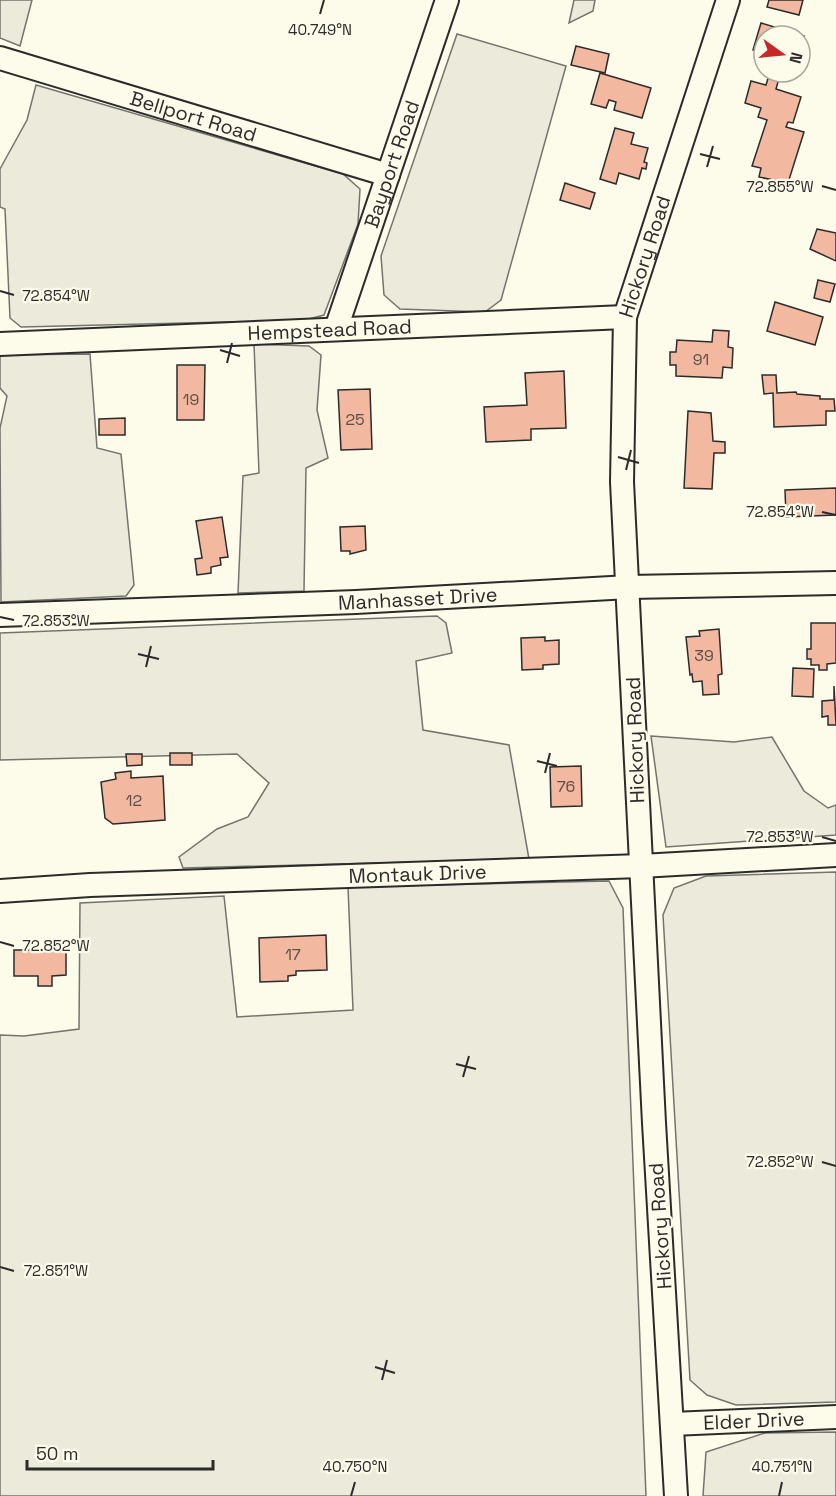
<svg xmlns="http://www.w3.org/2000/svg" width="836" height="1496" font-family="'Space Grotesk',sans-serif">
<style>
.green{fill:#ecebdb;stroke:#74746e;stroke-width:1.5}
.building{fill:#f2b8a0;stroke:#2b2b2b;stroke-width:1.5}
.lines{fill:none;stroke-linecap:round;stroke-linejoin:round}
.minor-casing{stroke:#2b2b2b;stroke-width:26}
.minor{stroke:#fdfbea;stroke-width:22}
.ticks{fill:none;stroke:#2b2b2b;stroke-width:2}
.labels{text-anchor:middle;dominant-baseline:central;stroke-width:4.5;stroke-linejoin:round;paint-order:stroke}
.number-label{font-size:16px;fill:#5d4e48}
.street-label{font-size:20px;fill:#2b2b2b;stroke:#fdfbea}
.ticks-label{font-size:15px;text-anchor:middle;fill:#2b2b2b;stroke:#fdfbea;stroke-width:4.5;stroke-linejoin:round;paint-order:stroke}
</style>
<rect width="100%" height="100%" fill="#fdfbea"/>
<g class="green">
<path d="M0,0h32l-12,46 -20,-8z"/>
<path d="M574,0h21l-2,11 -24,12z"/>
<path d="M457,34l109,32 -65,234 -16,12 -85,-3 -16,-14 -3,-39z"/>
<path d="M36,85l307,89 17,15 -2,35 -34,91 -19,5 -284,7 -11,-9 -5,-109 -5,-2v-38l27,-49z"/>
<path d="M254,344l55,2 12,9 -4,55 11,48 -22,10 -2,123 -66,2 5,-117 16,-3z"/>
<path d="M90,354l7,94 24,6 13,131 -8,11 -125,6 -1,-174 7,-32 -7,-8v-33z"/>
<path d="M437,616l9,7 6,30 -36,8 7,69 86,15 20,114 -346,9 -4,-11 38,-28 31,-12 21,-34 -32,-29 -237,6v-127z"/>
<path d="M651,736l83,6 38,-5 32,54 24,17 8,-3v30l-170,12z"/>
<path d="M836,872v530l-100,3 -29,-10 -17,-15 -27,-465 11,-27 32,-12z"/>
<path d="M609,881l14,27 23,588h-646v-461l24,1 55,-7 1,-126 144,-7 13,121 116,-7 -5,-123z"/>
<path d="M836,1432v64h-133l3,-44 59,-19z"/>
</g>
<g class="building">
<path d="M769,0h34l-4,15 -32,-8z"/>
<path d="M761,23l43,13 -4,14v-14h-36v17l-11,-3z"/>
<path d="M576,46l33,8 -4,19 -34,-8z"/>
<path d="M600,73l51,15 -9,30 -28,-8 2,-8 -7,-2 -3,8 -15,-4z"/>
<path d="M769,75l10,3 -3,11 25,8 -8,26 -5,-1 -2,5 18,5 -16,51 -29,-6 2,-9 -9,-2 15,-46 -9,-3 3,-9 -16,-5 6,-22 15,4z"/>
<path d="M615,128l19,5 -3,11 17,4 -4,14 3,1 -1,6 -4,-1 -3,11 -20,-6 -3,11 -16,-5z"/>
<path d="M565,183l30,10 -5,16 -30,-9z"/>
<path d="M817,229l19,4v28l-26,-12z"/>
<path d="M818,280l17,4 -5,18 -16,-4z"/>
<path d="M775,302l48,15 -8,28 -48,-14z"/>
<path d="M713,330l16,1 -1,16 5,1 -1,20 -9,-1 -1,11 -46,-2v-11h-6v-13h6l1,-12 35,2z"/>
<path d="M177,365h28l-1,55h-27z"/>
<path d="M564,371l2,57 -35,1v11l-45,2 -2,-35 43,-2 -2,-32z"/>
<path d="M762,375h14l1,18 19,-1 1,2 23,2v3h14l1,12h-9v14l-52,2 -1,-34 -9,1z"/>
<path d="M370,389l2,60 -31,1 -3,-60z"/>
<path d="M688,411l23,2 2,28 12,1v11h-11l-2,36 -28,-1z"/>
<path d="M125,418v17h-26v-16z"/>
<path d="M836,488v27l-50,2 -1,-27z"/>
<path d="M222,517l6,40 -8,1 1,7 -10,2v6l-14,2 -2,-16 7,-1 -6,-37z"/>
<path d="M365,526l1,24 -16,4v-3h-9l-1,-24z"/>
<path d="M811,623h25v40l-9,1v6h-8v-5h-8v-6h-4v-10h4z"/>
<path d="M719,629l3,45 -4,1 1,19 -16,1 -1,-14 -9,1 -1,-8 -2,1 -4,-38 14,-1 -1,-5z"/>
<path d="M545,637v4l14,-1v24l-16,1v4l-21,1 -1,-32z"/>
<path d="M793,668l21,1 -1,28 -21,-1z"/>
<path d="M834,686l2,39h-8v-9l-6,1v-16l12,-1z"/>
<rect x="170" y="753" width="22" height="12"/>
<path d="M126,754h16v11l-15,1z"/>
<path d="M581,766l1,40 -31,1 -1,-40z"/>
<path d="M131,771v7l32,-2 2,44 -52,4 -8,-6 -4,-36 15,-3 -1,-6z"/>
<path d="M326,935l1,35 -31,1v4l-8,1v5l-28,1 -1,-44z"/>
<path d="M50,947h16v28l-14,1v10h-14v-10h-24v-26h36z"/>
</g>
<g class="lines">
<g class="minor-casing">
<g id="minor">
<path id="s1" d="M0,58l388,117"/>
<path id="s2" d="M336,329l111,-329"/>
<path id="s3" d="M0,344l625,-27"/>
<path id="s4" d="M0,615l356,-13 273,-15 207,-4"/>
<path id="s5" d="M0,891l90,-6 551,-19 195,-11"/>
<path id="s6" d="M672,1424l164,-7"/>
<path id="s7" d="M676,1496l-22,-373 -32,-641 3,-165 103,-317"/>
</g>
</g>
<use href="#minor" class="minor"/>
</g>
<path class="ticks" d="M320,14l4,-14M700,154l20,5M707,167l6,-21M822,186l14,4M0,291l14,4M220,350l20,6M227,363l5,-20M618,457l21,6M626,470l5,-20M822,512l14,3M0,617l14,3M138,654l21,5M146,667l5,-21M537,761l20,5M545,773l5,-20M822,837l14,4M0,942l14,4M456,1064l20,5M463,1077l6,-21M822,1162l14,4M0,1267l14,4M375,1367l20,6M382,1380l5,-20M351,1496l4,-14M779,1496l3,-14"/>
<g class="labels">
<g class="number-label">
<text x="701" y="359">91</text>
<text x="191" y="399">19</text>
<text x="355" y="419">25</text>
<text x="704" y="655">39</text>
<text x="566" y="786">76</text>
<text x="134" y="800">12</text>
<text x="293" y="954">17</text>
</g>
<g class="street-label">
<text stroke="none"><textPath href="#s1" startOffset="202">Bellport Road</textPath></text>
<text stroke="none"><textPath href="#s2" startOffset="174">Bayport Road</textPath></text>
<text stroke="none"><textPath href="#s7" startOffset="1244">Hickory Road</textPath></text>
<text stroke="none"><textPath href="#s3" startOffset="330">Hempstead Road</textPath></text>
<text stroke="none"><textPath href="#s4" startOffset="418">Manhasset Drive</textPath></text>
<text transform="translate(635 740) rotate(-92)">Hickory Road</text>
<text stroke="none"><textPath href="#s5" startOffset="418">Montauk Drive</textPath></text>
<text transform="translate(660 1226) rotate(-94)">Hickory Road</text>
<text stroke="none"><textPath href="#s6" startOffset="82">Elder Drive</textPath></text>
</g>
</g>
<g class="ticks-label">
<text x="320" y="35">40.749°N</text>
<text x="780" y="192">72.855°W</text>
<text x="56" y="301">72.854°W</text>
<text x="780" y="517">72.854°W</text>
<text x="56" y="626">72.853°W</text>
<text x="780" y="842">72.853°W</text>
<text x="56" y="951">72.852°W</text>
<text x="780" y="1167">72.852°W</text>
<text x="56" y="1276">72.851°W</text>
<text x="355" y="1472">40.750°N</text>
<text x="782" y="1472">40.751°N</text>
</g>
<g transform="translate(782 54) rotate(105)"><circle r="28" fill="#fdfbea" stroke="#a9a89e" stroke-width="1.5"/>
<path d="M0-4.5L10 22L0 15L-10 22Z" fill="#c62828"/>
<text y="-9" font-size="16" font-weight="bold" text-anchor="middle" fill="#2b2b2b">N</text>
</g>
<path d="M27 1460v9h186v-9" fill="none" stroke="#2b2b2b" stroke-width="3"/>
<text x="36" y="1460" font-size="18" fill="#2b2b2b" stroke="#fdfbea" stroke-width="4.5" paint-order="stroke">50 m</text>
</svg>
